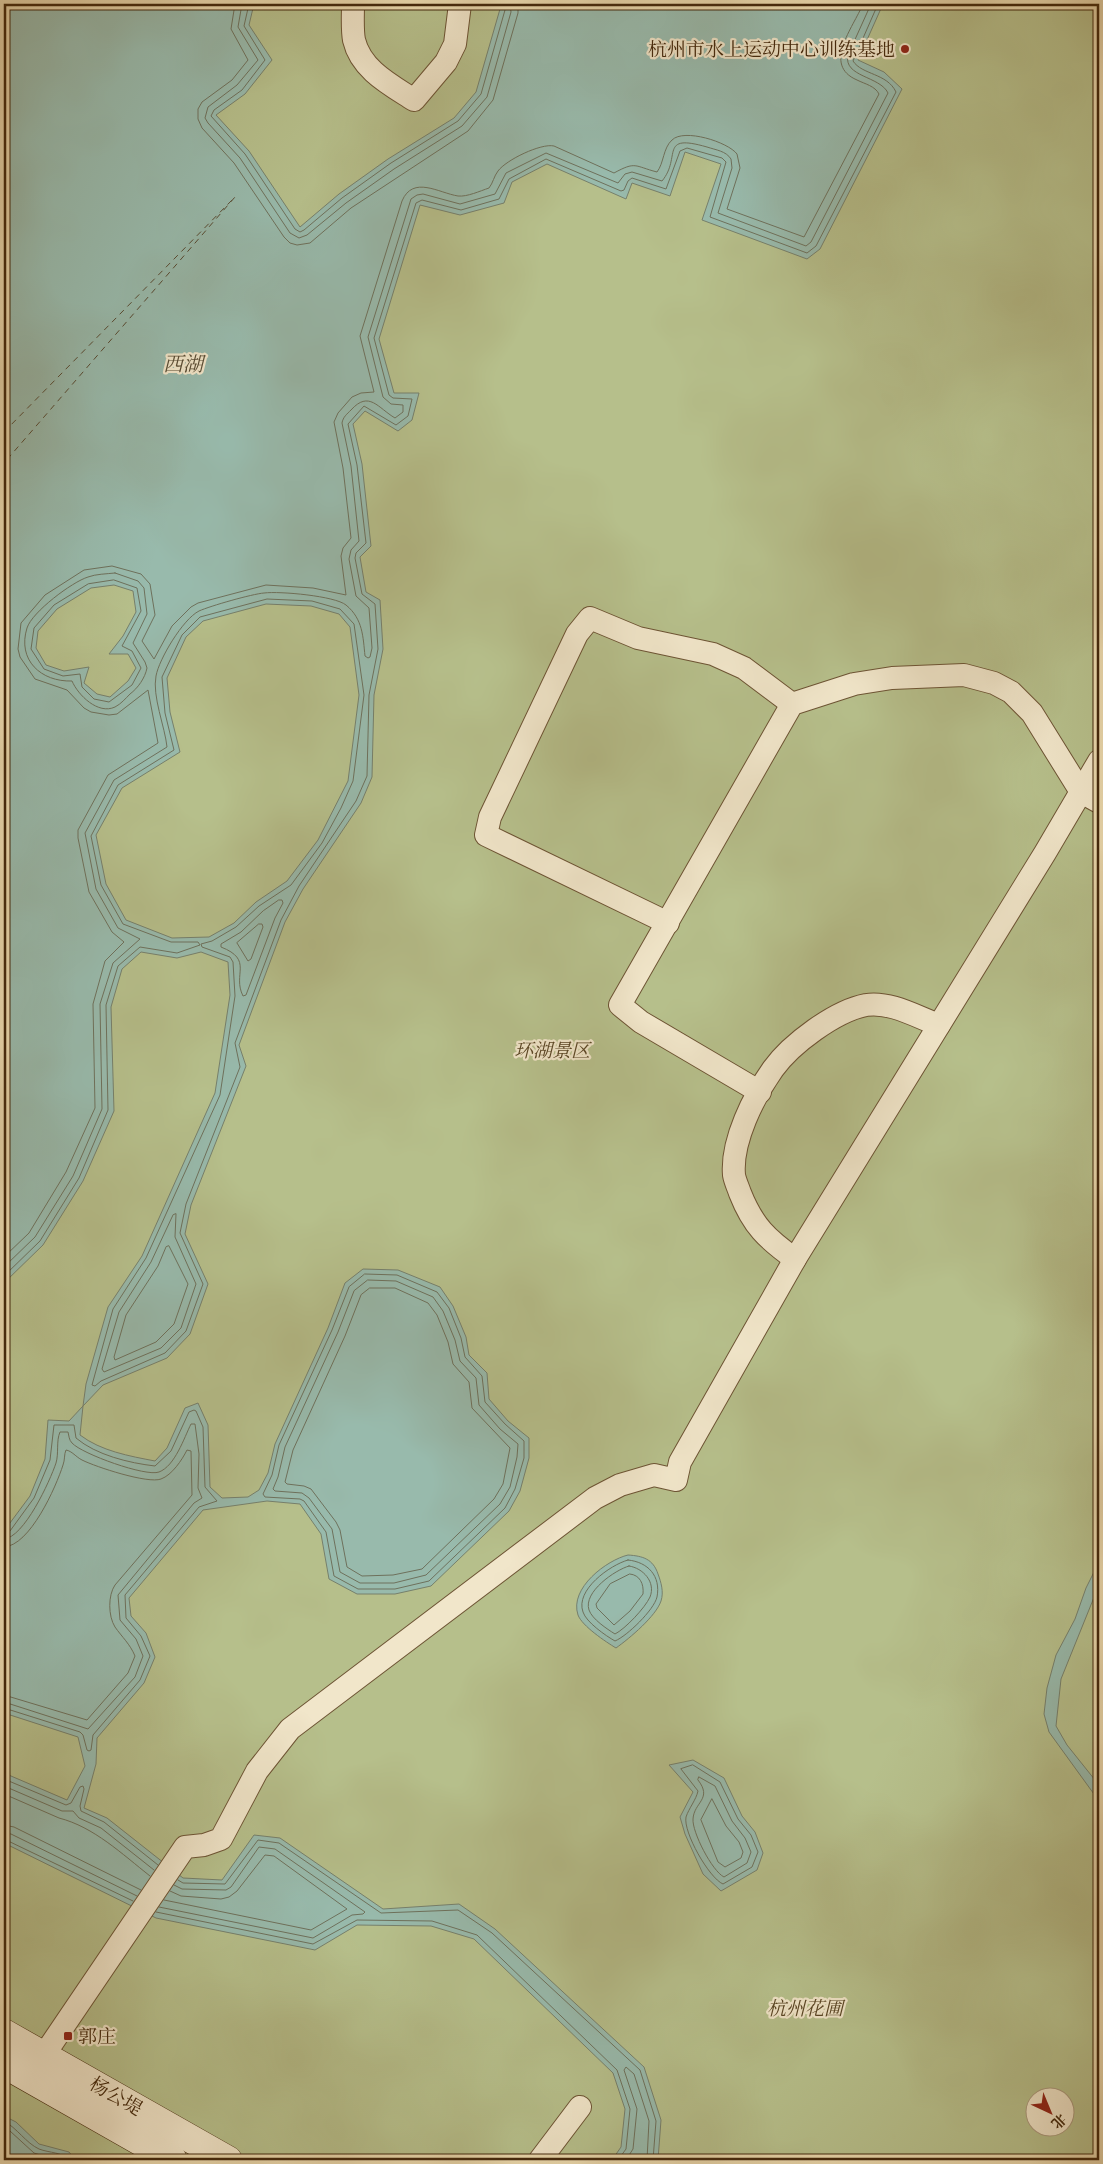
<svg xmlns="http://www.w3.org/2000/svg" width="1103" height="2164" font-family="'EB Garamond','Noto Serif SC',serif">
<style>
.green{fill:#b6bf8b;stroke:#7c744c;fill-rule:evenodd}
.water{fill:#98baac;stroke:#76806c;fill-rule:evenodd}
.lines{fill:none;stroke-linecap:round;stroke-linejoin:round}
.shore{stroke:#6e715c;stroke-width:1}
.ferry{stroke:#584c34;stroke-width:1;stroke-dasharray:6 5;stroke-linecap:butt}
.minor-casing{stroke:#6d5434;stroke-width:24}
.secondary-casing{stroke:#43280c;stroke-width:29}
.minor{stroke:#f1e6ca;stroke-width:22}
.secondary{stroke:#f1e6ca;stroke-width:28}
.poi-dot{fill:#8f2418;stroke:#f1e6ca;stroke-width:2}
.labels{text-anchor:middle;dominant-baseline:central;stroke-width:4.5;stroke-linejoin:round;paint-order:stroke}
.poi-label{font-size:19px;fill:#43280c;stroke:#f1e6ca;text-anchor:end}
.park-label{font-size:19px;font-style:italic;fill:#5a4625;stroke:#f1e6ca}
.street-label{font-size:19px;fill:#43280c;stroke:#f1e6ca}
.water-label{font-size:20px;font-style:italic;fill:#584c34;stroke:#f1e6ca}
</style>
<rect width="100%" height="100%" fill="#ead9ae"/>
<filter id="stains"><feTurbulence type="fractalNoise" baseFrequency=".004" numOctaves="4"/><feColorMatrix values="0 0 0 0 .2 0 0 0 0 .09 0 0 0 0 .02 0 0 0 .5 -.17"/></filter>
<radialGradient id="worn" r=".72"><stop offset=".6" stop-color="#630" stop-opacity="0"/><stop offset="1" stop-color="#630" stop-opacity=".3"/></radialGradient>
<path class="green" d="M4,4h1095v2156h-1095zM1036,2096h30v30h-30z"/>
<g class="water">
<path d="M4,4h250l-5,21 23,35 -27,34 -29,21 33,36 51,76 39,-33 49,-35 66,-41 22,-26 24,-83 -3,-5h386l-25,56 26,12 18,17 -82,160 -13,10 -105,-39 19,-56 -36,-12 -15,44 -38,-13 -6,16 -79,-35 -35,18 -8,21 -44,12 -40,-10 -41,134 15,54h25l-7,27 -14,11 -33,-20 -12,13 9,40 9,82 -11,11 6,35 14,8 3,49 -9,46 -2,82 -11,26 -58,86 -18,33 -46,123 7,21 -55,139 -6,29 23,50 -18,50 -23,24 -64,27 -20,21 -3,29c21,16 49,21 75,26l12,-13 18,-40 13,-5 10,22 2,62 12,11 26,-1 11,-7 9,-17 7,-29 53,-116 17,-45 18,-14 35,1 42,17 13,19 13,31 3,18 18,18 2,26 19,22 21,17v20l-9,33 -11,20 -78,75 -36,8h-38l-28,-15 -8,-45 -21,-30 -33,-3 -64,9 -74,88 2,18 15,17 9,24 -11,26 -47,55 -1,26 -12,44 23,10 76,60 39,2 32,-45 26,3 103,71 76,-5 36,25 149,138 17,53 -3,40h-46l9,-13 4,-38 -12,-36 -139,-134 -43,-13 -74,-1 -42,25 -159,-32 -152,-75v-70l63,27 18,-34 -7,-29 -74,-24v-182l26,-35 15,-37 3,-39 21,1 14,-15 3,-22 22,-77 34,-51 73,-163 15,-98 -2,-33 -27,-10 -24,6 -36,-6 -19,17 -11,38 3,104 -31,70 -40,64 -39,38zM114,585l19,6 3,21 -13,24 -14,18h19l8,14 -8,13 -18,16 -13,-3 -13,-11 5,-16 -25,4 -18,-6 -10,-17 2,-17 19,-22 34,-21zM266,604l45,2 28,8 11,13 9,68 -11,86 -30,59 -31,41 -31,21 -22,21 -25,14 -37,1 -46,-18 -20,-36 -10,-49 26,-47 58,-36 -10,-40 -3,-34 19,-41 17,-16z"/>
<path d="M628,1555c15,1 25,4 30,19 3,8 6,18 3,27 -5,15 -31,37 -45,47 -10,-6 -34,-22 -38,-33 -9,-27 29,-55 50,-60z"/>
<path d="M1099,1562v23l-38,94 -5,47 11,19 32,40v16l-50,-69 -5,-18 3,-26 9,-33 19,-36 11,-31z"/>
<path d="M693,1760l31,18 18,38 13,16 8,21 -6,17 -36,21 -18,-17 -18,-40 -5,-17 13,-25 -24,-27z"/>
<path d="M4,2116l12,6 23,22 30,8 7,8h-72z"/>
</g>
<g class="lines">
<g class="shore">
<path d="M235,4l-4,25 17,31 -16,20 -30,22 -4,7v10l4,9 32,35 50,74 6,6 7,2 13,-2 41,-35 117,-77 25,-31 25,-87v-9"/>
<path d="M242,4l-4,23 20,33 -21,25 -29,22 -3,11 3,5 32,35 50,75 9,5 8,-3 39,-32 48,-34 68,-43 25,-29 24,-85 -1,-8"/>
<path d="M249,4l-5,22 21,34 -23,30 -28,20 -3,6 34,38 50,75 5,3 4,-2 38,-32 49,-35 67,-42 23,-27 24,-84 -2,-6"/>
<path d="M115,573l23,8 6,7 3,26 -14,29 12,19 2,6c-2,10 -9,20 -17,26 -4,4 -9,10 -15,13 -17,8 -37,-12 -43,-26 -31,1 -55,-21 -45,-53 5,-16 45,-46 61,-51 8,-3 18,-3 27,-4z"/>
<path d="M114,580l23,8 4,23 -19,35 10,5 9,17 -9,17 -23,17 -15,-3 -12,-12 -2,-13 -17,2 -19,-7 -13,-20 3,-21 20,-23 34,-21z"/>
<path d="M279,900h3l1,3 -8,15 -29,77 -3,1c-11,-22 11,-36 -22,-49v-3l20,-12 22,-21z"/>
<path d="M259,924h3l1,3 -12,32 -3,2 -11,-18z"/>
<path d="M176,1214l-1,23 21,47 -15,44 -20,20 -57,24 -2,-3 17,-57 32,-50 22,-47z"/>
<path d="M169,1246l19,38 -14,40 -18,18 -41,18 -1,-3 12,-42 32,-49 8,-19z"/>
<path d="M4,1257l25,-24 37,-61 29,-64 -2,-104 12,-43 19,-19 -12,-10 -23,-40 -11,-54v-8l30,-55 50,-32 -10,-53 -31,24 -8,1 -18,-3 -7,-4 -17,-18 -32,-11 -15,-22 -2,-8 3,-26 24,-28 39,-25 28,-4 29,8 9,10 5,31 -13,26 12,18 18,-33 19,-19 7,-4 68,-18 47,3 33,7 -5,-39 2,-8 8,-10 -8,-70 -9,-46 4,-9 14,-16 9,-4 13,-1 -14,-56 42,-135c11,-26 37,-8 56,-5 9,1 22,-5 31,-8 4,-5 5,-12 9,-17 8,-11 43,-28 56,-25l60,27c22,-12 20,-7 43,-1 7,-9 6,-24 15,-32 12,-12 56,2 65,14l3,14 -13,41 77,28 75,-143c-4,-8 -14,-10 -22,-14 -35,-15 -4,-52 6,-76"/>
<path d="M4,1267l31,-30 38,-61 29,-67 -2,-105 13,-41 27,-24 -22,-11 -22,-39 -11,-56 29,-53 53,-33c-2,-20 -15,-51 -11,-71 3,-17 27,-57 43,-65 11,-5 53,-17 65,-18 16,-2 71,3 82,12 17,14 17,32 19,51l3,2 2,-1 2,-9 -3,-40 -13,-12 -7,-37 2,-9 8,-9 -8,-75 -9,-43c1,-6 5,-9 9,-13 18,-20 27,-2 44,8l8,-6v-7l-12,-1 -8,-7 -15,-60 43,-138 6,-4 6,-1 37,10 35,-10 11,-21 40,-20 72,30 7,-9 7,-2 30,9c20,-24 -4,-48 45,-34 9,3 19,4 24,12l1,9 -14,45 88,33 5,-4 77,-149c-8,-17 -45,-16 -40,-38l23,-51"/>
<path d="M365,1274l32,1 40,17 12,16 12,30 4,19 17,19 3,26 20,22 19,17v17l-9,31 -10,19 -76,73 -34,8h-37l-24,-13 -8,-44 -22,-31 -4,-2 -35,-2 -2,-3 9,-19 7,-30 53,-115 17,-43z"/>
<path d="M4,1276l36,-35 39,-63 29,-68 -2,-105 12,-39 22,-19 37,6 23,-8 -2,-3h-27l-48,-18 -22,-39 -10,-49 27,-51 56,-35 -9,-37 -3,-36 20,-42 18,-18 67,-18 45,2 28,8 14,15 10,71 -11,86 -12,27 -19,35 -31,42 -32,21 -23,21 -24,14 -11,3 1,3 28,10 3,5 2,34 -15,99 -74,163 -33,51 -21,76 3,1 6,-5 64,-28 21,-22 17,-47 -23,-51 6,-29 54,-137 -5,-24 46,-123 18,-34 57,-85 11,-25 2,-81 9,-46 -3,-45 -13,-10 -7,-36 1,-5 10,-10 -9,-78 -9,-41 16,-18 32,19 12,-9 4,-17 -19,-1 -4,-3 -15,-57 42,-135 6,-3 39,10 38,-11 10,-20 37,-20 75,32 3,-1 4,-9 4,-3 34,11 14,-38 7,-3 35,10 4,4 -16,55 97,36 9,-7 80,-154c-9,-19 -34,-17 -43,-31l25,-57"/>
<path d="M368,1280l28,1 37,16 10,14 12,29 5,21 16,17 3,27 21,24 18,15 -1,13 -7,30 -10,17 -74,71 -32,8h-34l-20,-11 -8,-43 -23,-31 -7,-5 -27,-2 -2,-2 5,-12 7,-30 53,-115 16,-41z"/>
<path d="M370,1288h25l33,15 9,12 11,27 5,22 16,18 3,26 38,40 -7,36 -9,15 -72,70 -29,6 -31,1 -15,-9 -7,-37 -4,-8 -25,-33 -7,-3 -17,-2 -2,-2 8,-32 52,-114 16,-41z"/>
<path d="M4,1533l6,-2 24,-33 16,-38 4,-35h20l2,13c20,17 53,25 79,28l16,-15 18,-39 5,-2 2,1 7,16 2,60 12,14 -18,6 -74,88 1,23 15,18 9,20 -10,24 -47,55 -2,15 -2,1 -2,-1 -4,-15 -3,-3 -76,-24"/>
<path d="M4,1539c20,-1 46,-58 52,-76 3,-10 0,-22 4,-31h8c1,4 1,8 4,11 10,11 74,34 87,29 16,-6 25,-34 32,-48h4l4,30 -1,34 4,10 -8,5 -76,92 2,25 16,19 7,17 -8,21 -47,52 -84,-27"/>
<path d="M4,1547c26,-1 52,-60 59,-82 2,-5 1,-11 3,-15 6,1 10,7 16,10 14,7 66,24 79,19 11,-4 21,-19 26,-29l4,1 1,44 -77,90c-7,10 -7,31 0,42 7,10 15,17 20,29l-7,17 -41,47 -83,-25"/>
<path d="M628,1560c20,2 33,16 29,37 -3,13 -30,39 -42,44 -9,-5 -29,-19 -32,-29 -8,-22 27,-47 45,-52z"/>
<path d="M629,1566c14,2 27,16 21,31 -5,11 -25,32 -35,37 -8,-5 -23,-15 -26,-24 -6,-18 26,-40 40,-44z"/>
<path d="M630,1574c10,1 14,10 13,20l-13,17 -16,14 -17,-17 -1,-4 14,-20z"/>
<path d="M693,1765l27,17 18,37 13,16 7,17 -6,15 -29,17c-14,-6 -40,-52 -37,-67 3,-9 10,-17 12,-26l-17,-22z"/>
<path d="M699,1777l16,9 17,35 13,17 6,14 -4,11 -23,14c-12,-6 -32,-45 -31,-58 1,-17 20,-20 5,-39z"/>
<path d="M4,1779l62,26 5,-2 9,-16 3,-1 1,3 -4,17 1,5 23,11 54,43"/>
<path d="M4,1786l58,25h11l6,7 22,10 53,42"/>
<path d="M4,1794l55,24c35,9 63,36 91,58"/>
<path d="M712,1799l14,27 13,16 4,10 -2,6 -16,9 -7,-5 -17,-42z"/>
<path d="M4,1825l10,2 127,63"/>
<path d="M4,1833l7,1 126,62"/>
<path d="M4,1839l129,62"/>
<path d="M178,1880l5,3 42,1 33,-44 21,3 102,70 77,-3 34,23 148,137 16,51 -3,39"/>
<path d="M164,1900l147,30 36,-21 -73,-53 -9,-1 -28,36 -8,6 -8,2 -40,-3 -11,-5"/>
<path d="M159,1907l154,31 39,-23 11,-1 2,-2 -90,-63 -16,-2 -28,40 -5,3 -44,-1 -8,-4"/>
<path d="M156,1912l157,32 44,-24 75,1 45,14 140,135 13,39 -4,40 -8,11"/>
<path d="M4,2121c13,7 22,22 35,28 10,4 24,3 30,11"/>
<path d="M4,2128l6,3 24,22 23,7"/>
<path d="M626,2160l7,-11 4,-40 -13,-39 2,-3 8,7 15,47 -2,39"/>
</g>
<path class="ferry" d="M4,432l231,-235 -231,266"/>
<g class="minor-casing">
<g id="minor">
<path d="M353,4c0,11 -1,25 1,36 7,30 37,45 60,60l32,-38 9,-18 5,-40"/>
<path d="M668,923l-182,-88 4,-18 87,-183 13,-16 48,20 75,16 31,14 48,36"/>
<path d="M760,1092l-119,-70 -21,-17 172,-301 62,-20 38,-6 72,-3 30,8 17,9 21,21 49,79 18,10"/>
<path d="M795,1259c-28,-20 -42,-33 -55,-66 -2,-6 -5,-12 -6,-18 -3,-34 20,-79 39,-106 18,-25 62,-58 93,-64 24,-4 51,12 73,20"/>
<path d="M44,2055l141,-208 19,-2 17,-6 36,-68 33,-42 305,-231 25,-13 34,-10 22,5 4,-18 115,-203 250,-406 54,-92"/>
<path d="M540,2160l40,-53"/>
</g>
</g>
<g class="secondary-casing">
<g id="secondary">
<path d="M4,2033l224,127"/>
<path d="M4,2064l169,96"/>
</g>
</g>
<use href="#minor" class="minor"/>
<use href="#secondary" class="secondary"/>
</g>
<g class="poi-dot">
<circle cx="905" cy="49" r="5"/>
<rect x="63" y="2031" width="10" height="10" rx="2.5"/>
</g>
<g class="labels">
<g class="poi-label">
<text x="895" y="49">杭州市水上运动中心训练基地</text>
<text x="78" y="2036" text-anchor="start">郭庄</text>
</g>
<g class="park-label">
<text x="552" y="1050">环湖景区</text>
<text x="805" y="2008">杭州花圃</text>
</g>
<g class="street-label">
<text transform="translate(116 2096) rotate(30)">杨公堤</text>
</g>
<g class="water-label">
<text x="183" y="364">西湖</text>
</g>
</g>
<rect width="1103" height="2164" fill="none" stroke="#ead9ae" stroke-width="20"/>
<rect x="5" y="5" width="1093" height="2154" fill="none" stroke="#43280c" stroke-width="2.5"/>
<rect x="10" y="10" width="1083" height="2144" fill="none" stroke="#43280c"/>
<g transform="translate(1050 2112) rotate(136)"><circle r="24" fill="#f1e6ca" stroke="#ab9a7e"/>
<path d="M0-4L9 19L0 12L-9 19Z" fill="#8f2418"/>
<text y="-8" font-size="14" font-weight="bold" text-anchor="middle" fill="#43280c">北</text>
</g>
<rect width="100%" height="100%" filter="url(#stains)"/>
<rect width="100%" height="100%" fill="url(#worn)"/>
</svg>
